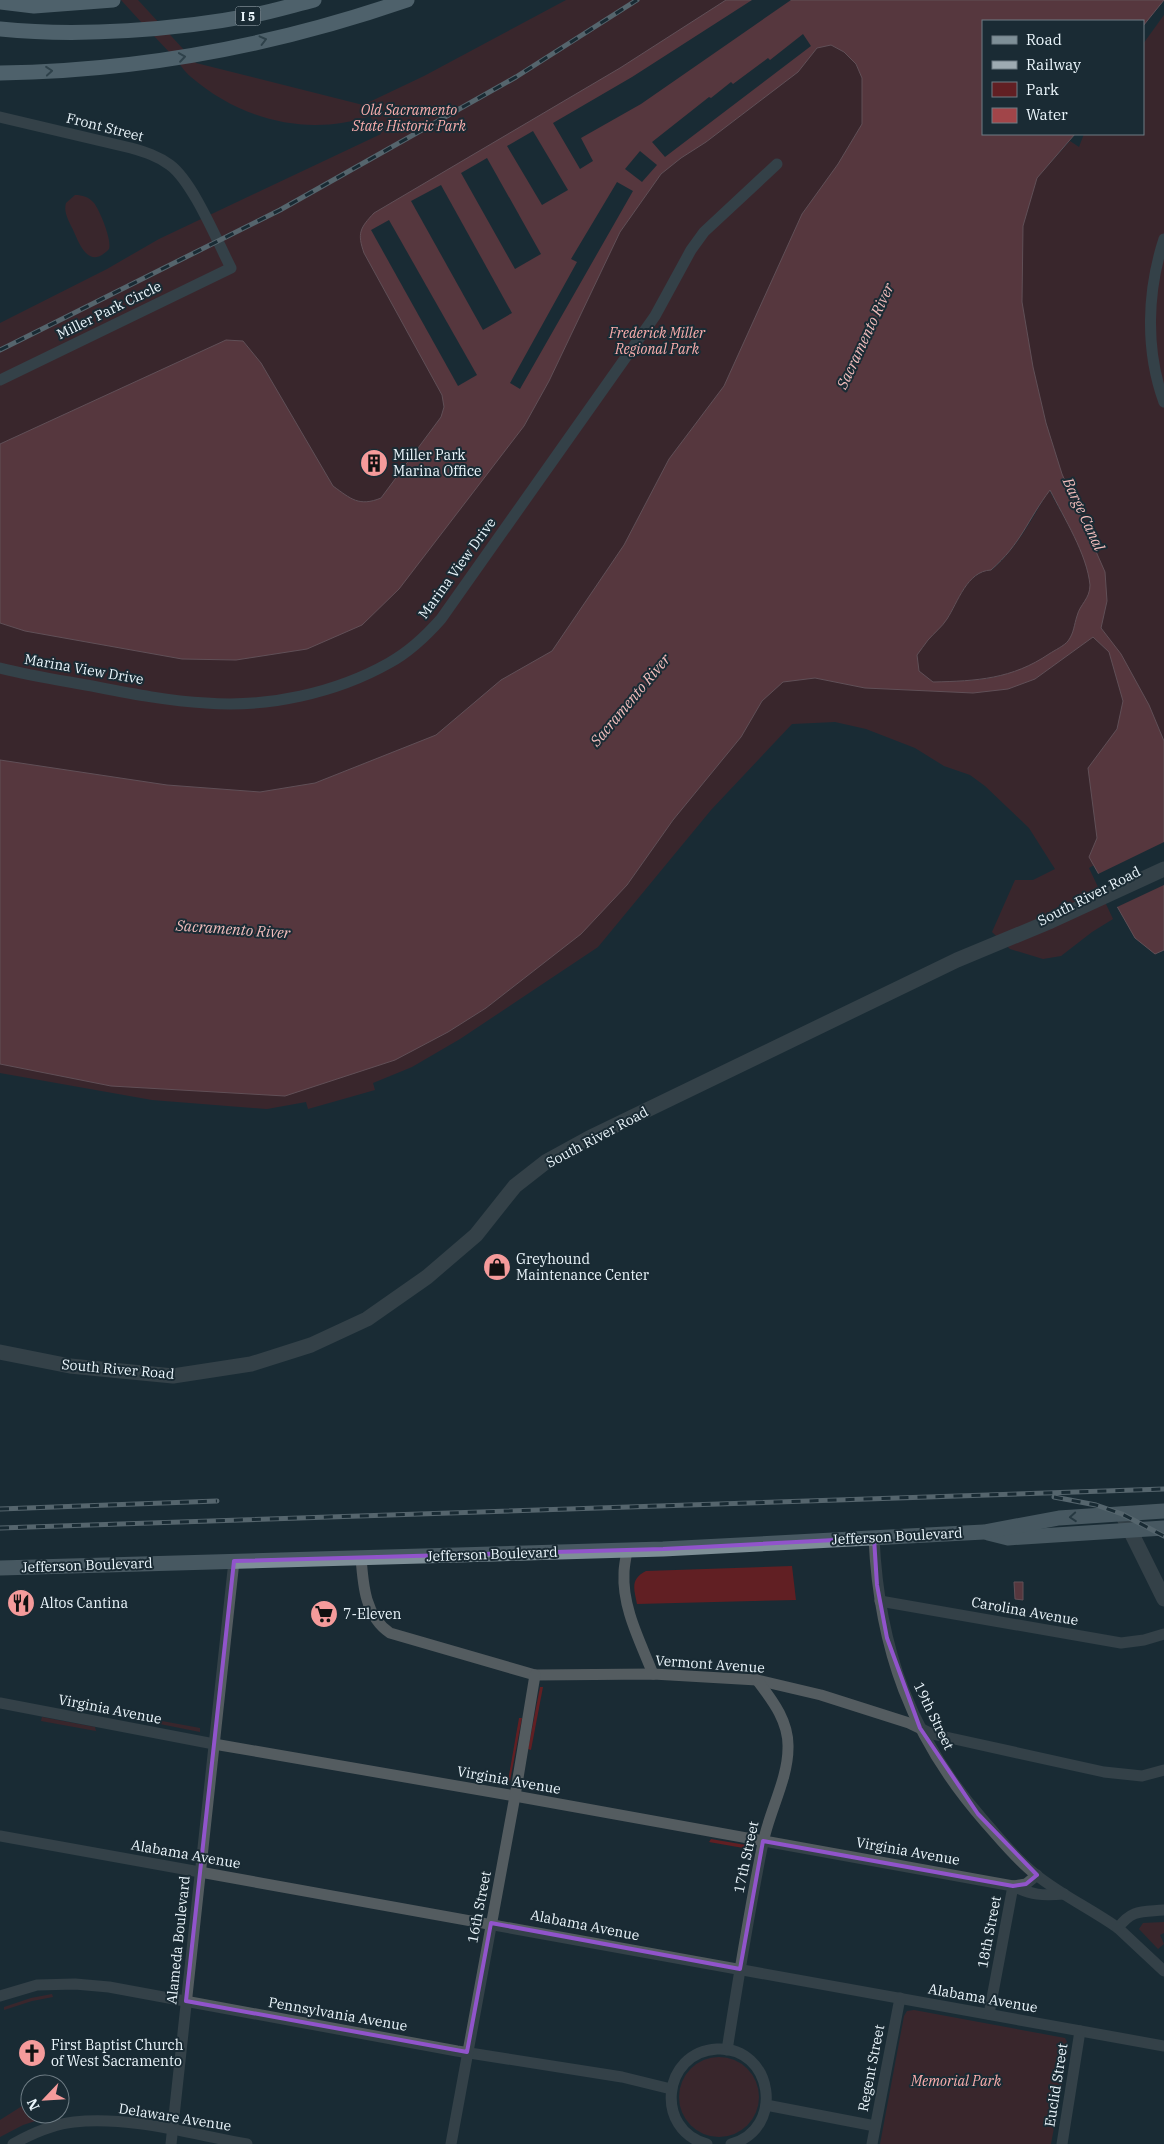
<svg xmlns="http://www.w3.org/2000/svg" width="1164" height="2144" font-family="'IBM Plex Serif',serif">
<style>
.green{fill:#611f23}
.water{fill:#a14549;stroke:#b77a7f;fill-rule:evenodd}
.pier{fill:#1a2b34}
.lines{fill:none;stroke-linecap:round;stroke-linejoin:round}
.minor{stroke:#545c60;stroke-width:11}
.tertiary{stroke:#545c60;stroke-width:15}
.primary{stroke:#7e8f97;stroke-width:15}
.motorway{stroke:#8ea3ad;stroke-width:15}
.rail-casing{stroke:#9eabb2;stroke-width:5}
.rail{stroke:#1a2b34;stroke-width:3;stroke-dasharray:9;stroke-linecap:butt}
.oneway{stroke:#485b64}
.oneway2{stroke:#384952}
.marked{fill:none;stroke:#9154cb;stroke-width:4;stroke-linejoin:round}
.labels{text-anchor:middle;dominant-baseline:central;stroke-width:4;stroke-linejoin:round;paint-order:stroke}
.shield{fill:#1a2b34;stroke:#acb9c0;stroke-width:1}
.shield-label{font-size:12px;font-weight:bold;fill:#ebf6fc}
.park-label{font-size:14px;font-style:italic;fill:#fbaead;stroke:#1a2b34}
.street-label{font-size:14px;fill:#ebf6fc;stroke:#1a2b34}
.poi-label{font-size:14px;fill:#ebf6fc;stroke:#1a2b34;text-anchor:start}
.water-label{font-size:15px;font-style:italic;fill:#f2bdbc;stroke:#1a2b34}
</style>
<rect width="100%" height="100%" fill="#1a2b34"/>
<g class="green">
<path d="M121,0h17l58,63 167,42 61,-29 142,-76h160l-106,68 -246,145 -10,40 78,142 2,12 -3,10 -60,81c-22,9 -30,1 -48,-12l-72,-123 -18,-22 -17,-1 -226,104v-121l107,-54 52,-30 222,-105 -11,-18c-62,21 -129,4 -179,-39 -8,-7 -10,-12 -18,-21 -18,-19 -35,-37 -52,-56z"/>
<path d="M1164,15v726c-16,-41 -36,-78 -63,-113l6,-27 -23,-79 -22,-48 -16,-51 -13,-56 -11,-65 1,-76 14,-48 33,-37 9,6 5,-13h59v-90z"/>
<path d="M831,45l13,7 12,12 6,14v46l-24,40 -36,50 -78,172 -55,73 -45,86 -72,106 -51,29 -65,55 -121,48 -55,9 -93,-7 -167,-25v-137l25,8 157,28 54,1 71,-11 217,-223 25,-45 71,-149 41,-58 20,-16 25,-16 92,-70 19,-24z"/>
<path d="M75,195c7,0 14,2 19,8 6,8 18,37 15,46 -19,20 -28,-1 -35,-17 -4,-9 -11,-19 -8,-29z"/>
<path d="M1049,490c15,29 38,62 41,95 1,14 -9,19 -13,31 -3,9 -3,17 -9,25 -4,5 -13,9 -18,13 -38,25 -73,27 -117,28l-14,-11 -2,-16c4,-5 7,-10 11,-15 6,-7 14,-13 19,-21 11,-17 20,-48 45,-49 25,-22 40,-51 57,-80z"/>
<path d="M1093,637l16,15 14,49 -6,28 -29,39 9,70 -8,19 5,8 -5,3 24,51 -21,13 -31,24 -18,3 -33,-10 -18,-17 23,-52h18l22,-11 -26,-41 -44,-42 -15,-11 -26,-9 -29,-18 -49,-19 -31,-7 -43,2 -81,86 -113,137 -138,92 -48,28 -39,16 2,7 -67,19 -2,-7 -39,7 -115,-9 -152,-27v-9l111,22 283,-26 54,-28 38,-24 44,-35 97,-88 46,-65 68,-83 21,-36 21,-19 32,-4 50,10 108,5 35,-4 27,-10z"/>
<path d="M792,1566l4,34 -159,4c-3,-15 -7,-25 9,-33z"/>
<path d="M540,1687h3l-12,63 -3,-1z"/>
<path d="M42,1717l53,10 1,4 -55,-10z"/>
<path d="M519,1718h3l-12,63h-2z"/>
<path d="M151,1719l49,9v4l-50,-10z"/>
<path d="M711,1839l35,6 4,2 -1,2 -40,-7z"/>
<path d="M1164,1922v11l-4,2 4,9 -6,5 -19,-20 4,-6z"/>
<path d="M52,1994l1,3 -21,4 -28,9v-3l27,-9z"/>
<path d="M914,2010l151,28 4,8 -18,98h-171l24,-128 3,-5z"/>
<circle cx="719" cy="2097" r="40"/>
<path d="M30,2101v13h27l-34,11 -23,12v-17z"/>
</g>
<g class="water">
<path d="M726,0h438l-21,26v-5h-160v113h92l-38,44 -14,48 -1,76 11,65 13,56 16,51 43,98 2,29 -6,27 20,26 28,51 15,36v209l-9,4 -20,-16 -46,-81 8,-19 -9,-70 29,-39 6,-28 -14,-49 -16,-15 -58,42 -27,10 -35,4 -108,-5 -50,-10 -32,4 -21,19 -21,36 -68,83 -46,65 -46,49 -95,74 -38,24 -53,28 -110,36 -174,-10 -111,-22v-304l167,25 93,7 55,-9 121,-48 65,-55 51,-29 72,-106 45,-86 55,-73 78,-172 36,-50 24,-40v-46l-6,-14 -12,-12 -13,-7 -14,3 -19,24 -92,70 -25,16 -20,16 -41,58 -71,149 -25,45 -125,163 -37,36 -55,24 -71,11 -54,-1 -157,-28 -25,-8v-179l226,-104 17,1 18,22 72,123c18,13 26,21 48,12l60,-81 3,-10 -2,-12 -78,-142c-7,-20 -4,-25 10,-40l246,-145zM1050,490c14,28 37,64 40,95 0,14 -10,19 -13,31 -3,9 -3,17 -9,25 -4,5 -13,9 -19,13 -37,25 -72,27 -116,28l-14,-11 -2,-16c4,-5 7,-10 11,-15 6,-7 14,-13 19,-21 11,-17 20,-48 44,-49 30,-26 37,-51 59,-80z"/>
<path d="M1014,1582h9v18l-8,-1z"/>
</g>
<g class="pier">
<path d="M752,0h39l-150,104 -60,34 12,23 -13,8 -27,-46 79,-46z"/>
<path d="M803,34l8,12 -146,111 -13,-15 57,-45 2,1 20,-16 2,2 35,-26 2,2z"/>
<path d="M533,131l35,59 -26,15 -35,-59z"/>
<path d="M640,151l17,14 -15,17 -17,-13z"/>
<path d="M487,158l54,96 -26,15 -54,-96z"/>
<path d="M617,182l16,9 -113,198 -10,-6 67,-121 -6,-3z"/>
<path d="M441,185l71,128 -29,17 -72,-129z"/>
<path d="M389,220l88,155 -19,11 -87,-156z"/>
<path d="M1164,842v43l-49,23 -19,-33z"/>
</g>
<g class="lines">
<g class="minor">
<path d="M0,117l131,31c14,4 27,8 39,17 23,17 47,76 61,103l-231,112"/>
<path d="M1164,239c-17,52 -19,111 0,163"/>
<path d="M0,668c32,8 65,13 97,19 36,7 72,14 109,16 61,5 130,-10 183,-40 20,-11 37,-27 52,-44l214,-303 36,-66 13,-18 73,-68"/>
<path d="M874,1538c5,110 37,200 111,284 16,18 31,37 50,52 26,21 56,35 83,54 14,-19 24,-16 46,-18"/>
<path d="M627,1550c-1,8 -3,16 -3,23 -2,35 17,70 29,101"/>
<path d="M361,1557c2,28 4,59 29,76l145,42 118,-1 104,6 64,15 88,28 23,11 172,38 38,4 22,-6"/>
<path d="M880,1601l241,42 23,-3 20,-6"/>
<path d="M0,1703l214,41 301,52 498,90 13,-2 11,-9"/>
<path d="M0,1836l1164,210"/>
<path d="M1118,1928l46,43"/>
<path d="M0,1996l37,-11 38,-1 34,3 348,64 165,26 49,12"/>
<path d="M989,2014l24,-128c19,9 29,10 51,8"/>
<path d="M727,2050c11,-69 22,-139 36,-207 6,-31 25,-64 25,-95 1,-27 -16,-48 -31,-68"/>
<path d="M766,2105l109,21"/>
<path d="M13,2144c18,-10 40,-20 61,-22 57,-6 117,12 173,22"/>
<path d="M171,2144l63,-583"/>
<path d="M451,2144l64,-348 20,-121"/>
<path d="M707,2144c-53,-14 -45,-92 10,-95 56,-3 69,80 14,95"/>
<path d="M872,2144l28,-146"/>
<path d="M1062,2144l18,-113"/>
</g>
<g class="tertiary">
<path d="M0,1352l70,14 103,10 78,-12 60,-19 56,-26 60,-42 49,-42 39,-49 32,-25 42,-23 368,-178 94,-39 113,-52"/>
<path d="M1122,1514l42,85"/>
</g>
<g class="primary">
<path d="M988,1533l20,5 156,-10"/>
<path d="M0,1568l663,-19 321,-17 75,-14 105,-7"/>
</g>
<g class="motorway">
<path d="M0,2l34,4 79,-6"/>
<path d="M0,29c80,8 176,1 254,-14 20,-4 40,-10 60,-15"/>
<path d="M0,73c138,-2 277,-28 407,-73"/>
</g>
<g class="rail-casing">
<g id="rail">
<path d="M0,350l280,-140 236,-133 121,-77"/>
<path d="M1054,1497l42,8 26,9 42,22"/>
<path d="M0,1509l217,-8"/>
<path d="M0,1528l1164,-39"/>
</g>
</g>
<use href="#rail" class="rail"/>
</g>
<defs><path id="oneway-chevron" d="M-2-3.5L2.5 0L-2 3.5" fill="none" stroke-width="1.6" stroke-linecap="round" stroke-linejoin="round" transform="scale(1.25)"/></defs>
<g class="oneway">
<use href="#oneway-chevron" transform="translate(263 40) rotate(-14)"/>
<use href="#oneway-chevron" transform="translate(182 57) rotate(-8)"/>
<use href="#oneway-chevron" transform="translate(49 71) rotate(-5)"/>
</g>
<use class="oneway2" href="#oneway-chevron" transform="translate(1073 1517) rotate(176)"/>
<path d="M0 0H1164V2144H0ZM874,1538l3,47 10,53 33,90 58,86 59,61 -11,9 -13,2 -250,-45 -23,128 -249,-46 -24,129 -281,-51 48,-440 429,-12z" fill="#1a2b34" fill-opacity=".55" fill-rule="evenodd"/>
<path class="marked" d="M874,1538l3,47 10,53 33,90 58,86 59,61 -11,9 -13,2 -250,-45 -23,128 -249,-46 -24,129 -281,-51 48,-440 429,-12z"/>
<defs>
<g id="building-disc" transform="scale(1.4375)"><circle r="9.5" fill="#f59b9b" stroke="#1a2b34"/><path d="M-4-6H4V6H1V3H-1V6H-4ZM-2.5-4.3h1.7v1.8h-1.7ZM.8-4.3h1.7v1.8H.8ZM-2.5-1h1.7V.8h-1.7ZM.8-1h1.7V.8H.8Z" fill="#111"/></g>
<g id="shop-disc" transform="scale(1.4375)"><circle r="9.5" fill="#f59b9b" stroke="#1a2b34"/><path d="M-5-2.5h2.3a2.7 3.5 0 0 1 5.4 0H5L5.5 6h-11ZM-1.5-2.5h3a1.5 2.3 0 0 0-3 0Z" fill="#111"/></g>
<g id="restaurant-disc" transform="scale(1.4375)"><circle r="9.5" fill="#f59b9b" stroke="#1a2b34"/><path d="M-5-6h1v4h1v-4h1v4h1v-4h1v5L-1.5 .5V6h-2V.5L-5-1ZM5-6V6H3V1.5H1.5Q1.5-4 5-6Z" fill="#111"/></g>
<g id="supermarket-disc" transform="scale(1.4375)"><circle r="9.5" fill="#f59b9b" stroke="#1a2b34"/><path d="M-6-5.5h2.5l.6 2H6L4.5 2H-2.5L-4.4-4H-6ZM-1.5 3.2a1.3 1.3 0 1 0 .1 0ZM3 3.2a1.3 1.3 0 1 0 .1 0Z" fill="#111"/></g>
<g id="church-disc" transform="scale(1.4375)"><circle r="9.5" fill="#f59b9b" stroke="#1a2b34"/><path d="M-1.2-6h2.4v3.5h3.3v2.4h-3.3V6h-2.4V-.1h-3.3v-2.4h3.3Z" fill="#111"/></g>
</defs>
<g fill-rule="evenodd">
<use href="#building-disc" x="374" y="463"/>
<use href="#shop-disc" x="497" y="1267"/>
<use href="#restaurant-disc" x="21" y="1603"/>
<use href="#supermarket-disc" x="324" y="1614"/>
<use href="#church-disc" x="32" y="2053"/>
</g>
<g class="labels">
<rect class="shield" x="235.5" y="6.5" width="25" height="19" rx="4"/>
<g class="shield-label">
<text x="248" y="16">I 5</text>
</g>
<g class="park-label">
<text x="409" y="110">Old Sacramento<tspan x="409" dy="16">State Historic Park</tspan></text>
<text x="657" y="333">Frederick Miller<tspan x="657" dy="16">Regional Park</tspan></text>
<text x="956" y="2081">Memorial Park</text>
</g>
<g class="street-label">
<text transform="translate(105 127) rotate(14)">Front Street</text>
<text transform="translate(109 310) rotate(-26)">Miller Park Circle</text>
<text transform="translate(457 568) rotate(-54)">Marina View Drive</text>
<text transform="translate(84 669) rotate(10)">Marina View Drive</text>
<text transform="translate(1089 896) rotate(-27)">South River Road</text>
<text transform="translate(597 1137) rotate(-28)">South River Road</text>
<text transform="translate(118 1369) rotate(5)">South River Road</text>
<text transform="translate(897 1536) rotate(-3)">Jefferson Boulevard</text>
<text transform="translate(492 1554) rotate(-2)">Jefferson Boulevard</text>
<text transform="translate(87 1565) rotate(-2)">Jefferson Boulevard</text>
<text transform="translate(1025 1611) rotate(10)">Carolina Avenue</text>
<text transform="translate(710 1664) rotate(4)">Vermont Avenue</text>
<text transform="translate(110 1709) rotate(11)">Virginia Avenue</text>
<text transform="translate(934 1716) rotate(64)">19th Street</text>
<text transform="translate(509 1780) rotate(10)">Virginia Avenue</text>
<text transform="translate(908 1851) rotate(10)">Virginia Avenue</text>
<text transform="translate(186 1854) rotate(10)">Alabama Avenue</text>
<text transform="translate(746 1857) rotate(-78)">17th Street</text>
<text transform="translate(479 1907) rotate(-79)">16th Street</text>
<text transform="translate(585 1925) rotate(11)">Alabama Avenue</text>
<text transform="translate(989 1932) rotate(-79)">18th Street</text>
<text transform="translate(178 1940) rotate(-84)">Alameda Boulevard</text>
<text transform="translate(983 1998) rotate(10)">Alabama Avenue</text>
<text transform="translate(338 2014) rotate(10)">Pennsylvania Avenue</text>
<text transform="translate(871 2068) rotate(-79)">Regent Street</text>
<text transform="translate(1056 2085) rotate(-81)">Euclid Street</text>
<text transform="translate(175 2117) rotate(9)">Delaware Avenue</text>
</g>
<g class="poi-label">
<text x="393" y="455">Miller Park<tspan x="393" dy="16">Marina Office</tspan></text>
<text x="516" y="1259">Greyhound<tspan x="516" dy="16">Maintenance Center</tspan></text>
<text x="40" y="1603">Altos Cantina</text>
<text x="343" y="1614">7-Eleven</text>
<text x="51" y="2045">First Baptist Church<tspan x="51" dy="16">of West Sacramento</tspan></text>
</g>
<g class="water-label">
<text transform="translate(865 336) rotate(-65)">Sacramento River</text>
<text transform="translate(1084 514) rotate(65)">Barge Canal</text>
<text transform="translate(630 700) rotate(-50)">Sacramento River</text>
<text transform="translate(233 929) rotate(4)">Sacramento River</text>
</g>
</g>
<rect x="982" y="20" width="162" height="115" fill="#1a2b34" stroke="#6e7c84"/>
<rect x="992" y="36" width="25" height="8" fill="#7e8f97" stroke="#6e7c84"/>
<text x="1026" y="45" font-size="15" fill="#ebf6fc">Road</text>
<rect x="992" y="61" width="25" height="8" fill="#9eabb2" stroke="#6e7c84"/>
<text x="1026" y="70" font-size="15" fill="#ebf6fc">Railway</text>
<rect x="992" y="82" width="25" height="15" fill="#611f23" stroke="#6e7c84"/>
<text x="1026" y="95" font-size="15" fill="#ebf6fc">Park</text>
<rect x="992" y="108" width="25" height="15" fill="#a14549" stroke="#6e7c84"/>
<text x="1026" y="120" font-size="15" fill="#ebf6fc">Water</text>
<g transform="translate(45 2099) rotate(245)"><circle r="24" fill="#1a2b34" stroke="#6e7c84"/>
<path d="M0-4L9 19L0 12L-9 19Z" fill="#f59b9b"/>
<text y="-8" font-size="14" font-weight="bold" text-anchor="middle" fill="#ebf6fc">N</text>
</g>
</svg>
